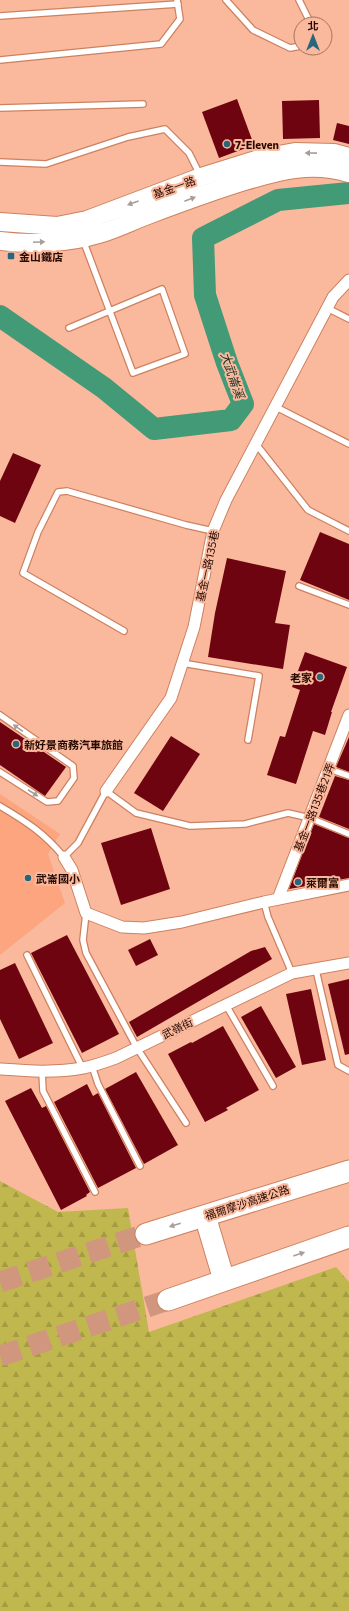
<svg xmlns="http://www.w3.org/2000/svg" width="349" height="1611" font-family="Commissioner,'Noto Sans TC',sans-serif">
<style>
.built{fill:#fca57f}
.forest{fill:url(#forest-firs)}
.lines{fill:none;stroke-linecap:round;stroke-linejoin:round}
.river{stroke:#429a77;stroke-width:22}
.building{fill:#6f0411}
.highway-tunnel{stroke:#d0967e;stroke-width:21;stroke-dasharray:21 10;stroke-linecap:butt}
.lane-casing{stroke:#cd815f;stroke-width:8}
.street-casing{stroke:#cd815f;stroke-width:13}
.primary-casing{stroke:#cd815f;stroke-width:20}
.highway-casing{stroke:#cd815f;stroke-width:23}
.lane{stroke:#fff;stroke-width:5.5}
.street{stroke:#fff;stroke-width:11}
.primary{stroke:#fff;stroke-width:18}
.highway{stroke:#fff;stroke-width:21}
.oneway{fill:#a89d99}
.poi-dot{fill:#27667c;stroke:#fab99d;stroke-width:1.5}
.labels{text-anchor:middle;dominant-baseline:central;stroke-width:4;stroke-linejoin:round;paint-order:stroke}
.poi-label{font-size:11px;font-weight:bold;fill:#260900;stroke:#fab99d;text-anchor:start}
.street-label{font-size:11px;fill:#260900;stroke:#fab99d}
.water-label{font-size:12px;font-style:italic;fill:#153125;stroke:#fab99d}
</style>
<defs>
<pattern id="forest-firs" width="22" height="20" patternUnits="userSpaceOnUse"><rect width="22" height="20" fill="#c0b74e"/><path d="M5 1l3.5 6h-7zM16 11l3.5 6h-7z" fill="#a59c42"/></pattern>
</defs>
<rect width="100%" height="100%" fill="#fab99d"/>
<path class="built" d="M0,794l60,40 -12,20 17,49 -65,52z"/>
<path class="forest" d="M0,1181l58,31 70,-4 21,124 187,-65 13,15v329h-349z"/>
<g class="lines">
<path class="river" d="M0,316l104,72 50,41 77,-9 12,-16 -16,-41 -22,-68 -2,-57 75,-38 71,-7"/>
</g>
<g class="building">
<path d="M237,99l17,46 -35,13 -17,-46z"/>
<path d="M319,100l1,38 -37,1 -1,-38z"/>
<path d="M337,123l12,3v18l-16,-4z"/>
<path d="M13,453l28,12 -26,58 -15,-7v-35z"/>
<path d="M320,532l29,12v56l-49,-20z"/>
<path d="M227,558l59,13 -11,52 15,2 -7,44 -75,-12 7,-44z"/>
<path d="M305,652l42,15 -16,45h1l-7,23 -12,-4 -17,53 -29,-9 13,-39 5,1 15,-47 -8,-3z"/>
<path d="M0,722l66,45 -21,29 -45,-31z"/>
<path d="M171,736l29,18 -37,57 -29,-18z"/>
<path d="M349,737v35l-13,-5z"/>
<path d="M335,776l14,4v49l-30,-12z"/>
<path d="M314,824l35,14v40l-11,2 -11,-4 -3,7 -35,6z"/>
<path d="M151,828l19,61 -49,16 -20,-62z"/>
<path d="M67,935l52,99 -37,19 -51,-100z"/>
<path d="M150,939l8,16 -22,11 -8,-16z"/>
<path d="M265,947l7,12 -135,78 -8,-15 122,-71z"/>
<path d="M15,963l38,80 -34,16 -19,-40v-49z"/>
<path d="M349,979v75l-4,1 -17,-71z"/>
<path d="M311,989l15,71 -24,5 -16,-71z"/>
<path d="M261,1006l35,61 -20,11 -35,-61z"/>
<path d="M223,1026l36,64 -33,18 2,2 -23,12 -37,-68 23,-12 1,1z"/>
<path d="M136,1072l42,73 -34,19 -39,-75z"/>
<path d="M87,1084l6,12 5,-3 38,75 -38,20 -44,-86z"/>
<path d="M31,1088l11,20 4,-2 44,86 -4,3 1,1 -26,14 -56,-109z"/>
</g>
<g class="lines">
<g class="highway-tunnel">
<path d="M0,1282l146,-48"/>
<path d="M0,1356l168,-56"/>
</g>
<g class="lane-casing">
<g id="lane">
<path d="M226,0l27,30 37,18 11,-2"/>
<path d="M299,0l12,24"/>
<path d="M0,16l178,-12"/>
<path d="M0,60l161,-16 19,-25 -3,-19"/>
<path d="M0,108l143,-4"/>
<path d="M0,162l46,2 82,-27 37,-8 24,24 11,22"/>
<path d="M327,308l22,11"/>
<path d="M69,328l93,-39 23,65 -52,19 -50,-133"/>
<path d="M276,407l73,37"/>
<path d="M256,444l52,66 41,21"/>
<path d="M299,586l50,19"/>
<path d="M124,631l-101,-58 15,-41 20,-40 9,-1 119,34 27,6"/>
<path d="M182,663l77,13 -11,64"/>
<path d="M0,715l73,51 1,12 -16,23 -11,1 -47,-30"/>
<path d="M329,769l20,7"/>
<path d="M0,806c27,16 44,27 64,51l14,-14 28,-52 30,22 54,13 55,-2 43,-11 22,5 39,16"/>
<path d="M264,902l4,15 24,56"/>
<path d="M86,913l-3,27 3,13 51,95 49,75"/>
<path d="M27,955l56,114"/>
<path d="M316,970l22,95 11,6"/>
<path d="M226,1005l47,81"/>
<path d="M92,1066l6,18 42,82"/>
<path d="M42,1072l1,19 52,101"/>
</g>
</g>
<g class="street-casing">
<g id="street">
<path d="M106,791l65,-93 23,-71 19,-96 13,-31 107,-203 16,-17"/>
<path d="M64,857l8,13 14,43 36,14 22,1 38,-6 82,-20 85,-17"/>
<path d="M278,899l71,-184"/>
<path d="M0,1069c28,2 55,4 83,-1 11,-2 22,-6 33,-10l176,-85 57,-10"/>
</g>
</g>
<g class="primary-casing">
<g id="primary">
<path d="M0,222l57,4 30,-6 114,-43 61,-19 33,-6 39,1 15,4"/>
<path d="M0,241c32,4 69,2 99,-7 17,-5 33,-13 49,-19 32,-12 64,-24 97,-34 36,-11 67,-19 104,-8"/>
</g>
</g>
<g class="highway-casing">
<g id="highway">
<path d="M205,1216l19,64"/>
<path d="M146,1234l203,-63"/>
<path d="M168,1300l181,-63"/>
</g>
</g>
<use href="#lane" class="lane"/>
<use href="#street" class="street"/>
<use href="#primary" class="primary"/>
<use href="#highway" class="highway"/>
</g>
<defs><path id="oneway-solid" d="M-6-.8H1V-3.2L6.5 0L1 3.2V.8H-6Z"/></defs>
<g class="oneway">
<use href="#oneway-solid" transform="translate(311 153) rotate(-179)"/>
<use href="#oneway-solid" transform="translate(190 199) rotate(-21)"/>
<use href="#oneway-solid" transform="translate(133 203) rotate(160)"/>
<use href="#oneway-solid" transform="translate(39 242) rotate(-2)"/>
<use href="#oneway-solid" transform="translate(18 728) rotate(-145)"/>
<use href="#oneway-solid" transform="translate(33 793) rotate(33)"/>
<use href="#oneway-solid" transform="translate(175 1225) rotate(163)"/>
<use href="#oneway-solid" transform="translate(299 1254) rotate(-19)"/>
</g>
<g class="poi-dot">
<circle cx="227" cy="144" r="4"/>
<rect x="7" y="252" width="8" height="8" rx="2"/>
<circle cx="320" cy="677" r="4"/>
<circle cx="16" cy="744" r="4"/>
<circle cx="28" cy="878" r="4"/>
<circle cx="298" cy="882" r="4"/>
</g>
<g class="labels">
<g class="poi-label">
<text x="235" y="144">7-Eleven</text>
<text x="19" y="256">金山鐵店</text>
<text x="312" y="677" text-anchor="end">老家</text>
<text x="24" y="744">新好景商務汽車旅館</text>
<text x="36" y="878">武崙國小</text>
<text x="306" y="882">萊爾富</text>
</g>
<g class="street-label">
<text transform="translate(174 187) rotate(-20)">基金一路</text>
<text transform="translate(207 566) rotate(-78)">基金一路135巷</text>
<text transform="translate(314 807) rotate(-69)">基金一路135巷21弄</text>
<text transform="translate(177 1028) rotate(-26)">武嶺街</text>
<text transform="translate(247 1202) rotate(-18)">福爾摩沙高速公路</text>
</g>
<g class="water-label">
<text transform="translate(233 375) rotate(71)">大武崙溪</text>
</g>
</g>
<g transform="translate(313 36)"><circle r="19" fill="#fab99d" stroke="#a5735e"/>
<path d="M0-3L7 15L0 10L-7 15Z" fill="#27667c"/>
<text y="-6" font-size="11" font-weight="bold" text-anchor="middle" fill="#260900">北</text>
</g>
</svg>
